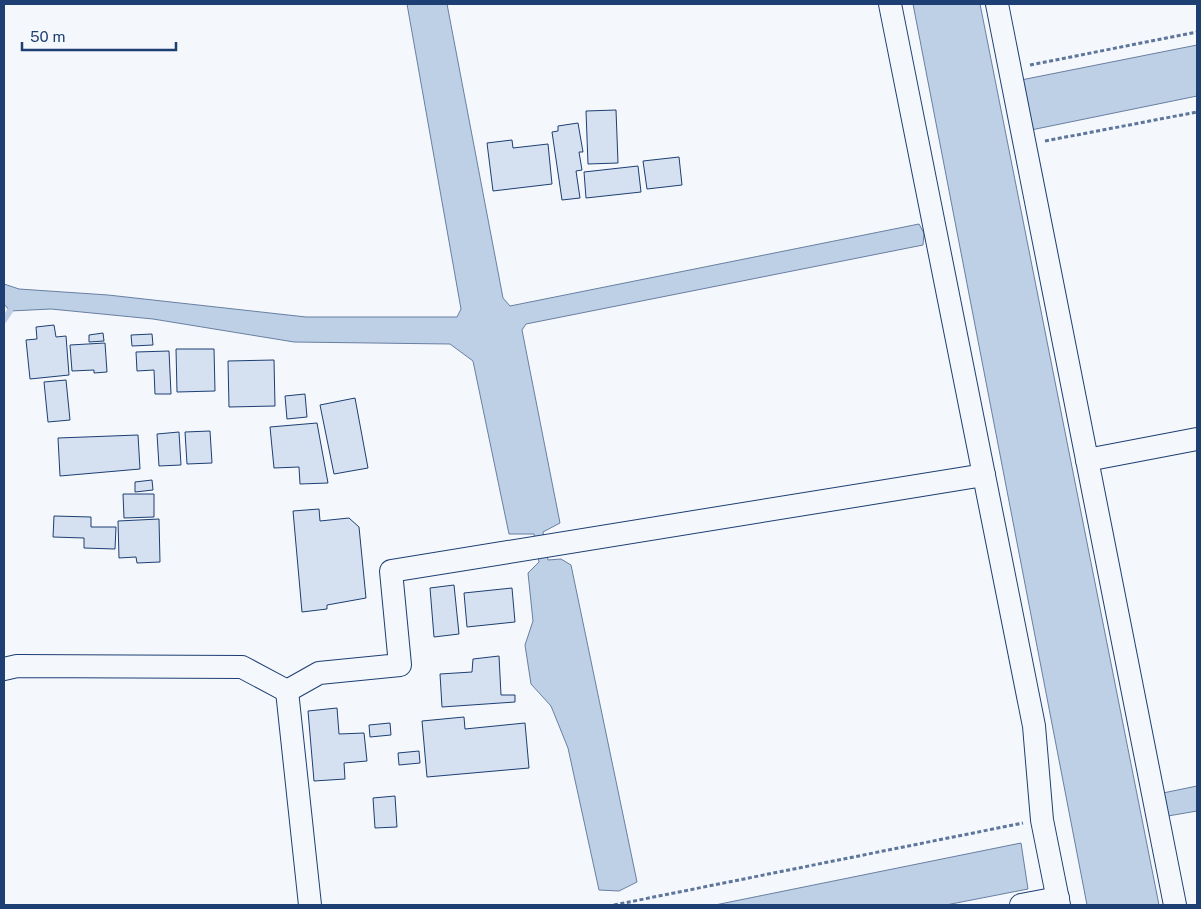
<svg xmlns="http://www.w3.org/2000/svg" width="1201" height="909" font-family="'Public Sans',sans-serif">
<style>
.water{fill:#bed0e5;stroke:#687fa3}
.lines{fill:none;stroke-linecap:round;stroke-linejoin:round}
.stream{stroke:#bed0e5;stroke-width:6}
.building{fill:#d5e0f0;stroke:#1d3f73}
.minor-casing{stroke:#1d3f73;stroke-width:24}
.path{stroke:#5e769c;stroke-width:3;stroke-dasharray:4 2.5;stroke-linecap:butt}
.minor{stroke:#f4f7fb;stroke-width:22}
</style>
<rect width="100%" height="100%" fill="#f4f7fb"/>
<g class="water">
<path d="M407,4h40l56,294 7,8 409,-82 5,9 -1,12 -397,79 -4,6 38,193 -17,9 5,28 13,-1 10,6 66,317 -18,9 -20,-1 -31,-142 -17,-42 -20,-22 -6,-39 8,-24 -5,-48 11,-11 -5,-28h-25l-36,-173 -23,-17 -156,-2 -141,-23 -102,-10 -41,2 -6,-7v-20l15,5 89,6 198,22h151l4,-8z"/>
<path d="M913,4h67l179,901h-72z"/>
<path d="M1197,45v51l-166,34 -10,-50z"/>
<path d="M1197,786v25l-29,5 -5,-23z"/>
<path d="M1021,843l7,46 -82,16h-231z"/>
</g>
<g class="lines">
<path class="stream" d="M4,320l6,-9"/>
</g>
<g class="building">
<path d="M616,110l2,53 -30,1 -2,-53z"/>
<path d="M578,123l5,29h-4l3,18 -6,1 4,27 -18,2 -10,-68 6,-1v-5z"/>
<path d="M512,140l1,8 35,-4 4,40 -59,7 -6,-48z"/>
<path d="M679,157l3,28 -35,4 -4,-28z"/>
<path d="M638,166l3,26 -55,6 -2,-26z"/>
<path d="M54,325l2,12 10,-1 3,39 -39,4 -4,-39 11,-1 -1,-12z"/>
<path d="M103,333l1,8 -15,1v-7z"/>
<path d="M152,334l1,11 -21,1 -1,-11z"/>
<path d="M105,343l2,29 -13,1v-3l-22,1 -2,-26z"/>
<path d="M176,349h38l1,42 -38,1z"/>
<path d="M169,351l2,43h-16l-1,-24 -17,1 -1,-19z"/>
<path d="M274,360l1,46 -46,1 -1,-46z"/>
<path d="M66,380l4,40 -22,2 -4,-40z"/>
<path d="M305,394l2,23 -20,2 -2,-23z"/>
<path d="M355,398l13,70 -34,6 -14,-69z"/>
<path d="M317,423l11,60 -28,1 -1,-17 -25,1 -4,-41z"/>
<path d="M210,431l2,32 -25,1 -2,-32z"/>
<path d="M179,432l2,33 -22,1 -2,-32z"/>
<path d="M138,435l2,34 -80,7 -2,-38z"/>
<path d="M152,480l1,10 -18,2v-10z"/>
<path d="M123,494h31v23l-30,1z"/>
<path d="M319,509l1,12 29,-3 10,9 7,71 -39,7v4l-25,3 -9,-101z"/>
<path d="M54,516l37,1v10h25l-1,22 -31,-1v-10l-31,-1z"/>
<path d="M159,519l1,43 -23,1 -1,-6 -17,1 -1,-37z"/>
<path d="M454,585l5,49 -25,3 -4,-49z"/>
<path d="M512,588l3,34 -48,5 -3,-34z"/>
<path d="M499,656l2,39h14v7l-73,5 -2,-33 32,-2 1,-13z"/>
<path d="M337,708l2,26 25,-1 3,28 -23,2 1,16 -31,2 -6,-70z"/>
<path d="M464,717l1,12 60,-6 4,45 -102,9 -5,-56z"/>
<path d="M390,723l1,12 -21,2 -1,-12z"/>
<path d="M419,751l1,12 -21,2 -1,-12z"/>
<path d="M395,796l2,31 -22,1 -2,-30z"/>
</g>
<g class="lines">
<g class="minor-casing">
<g id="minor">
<path d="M890,4l144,722 8,94 17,85"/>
<path d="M997,4l178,901"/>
<path d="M1087,460l110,-21"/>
<path d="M4,669l13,-3 225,1 45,24"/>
<path d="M287,691l32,-18 81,-8 -9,-94 593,-96"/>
<path d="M287,691l23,214"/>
<path d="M1021,905l37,-7"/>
</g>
</g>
<g class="path">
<path d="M1030,65l167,-33"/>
<path d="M1045,141l152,-29"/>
<path d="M614,905l409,-82"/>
</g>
<use href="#minor" class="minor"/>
</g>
<rect width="1201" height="909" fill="none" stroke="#1d3f73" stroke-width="10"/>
<path d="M22 42v8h154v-8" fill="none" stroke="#1d3f73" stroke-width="2.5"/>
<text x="30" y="42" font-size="15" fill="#1d3f73" stroke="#f4f7fb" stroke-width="4" paint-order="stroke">50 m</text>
</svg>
